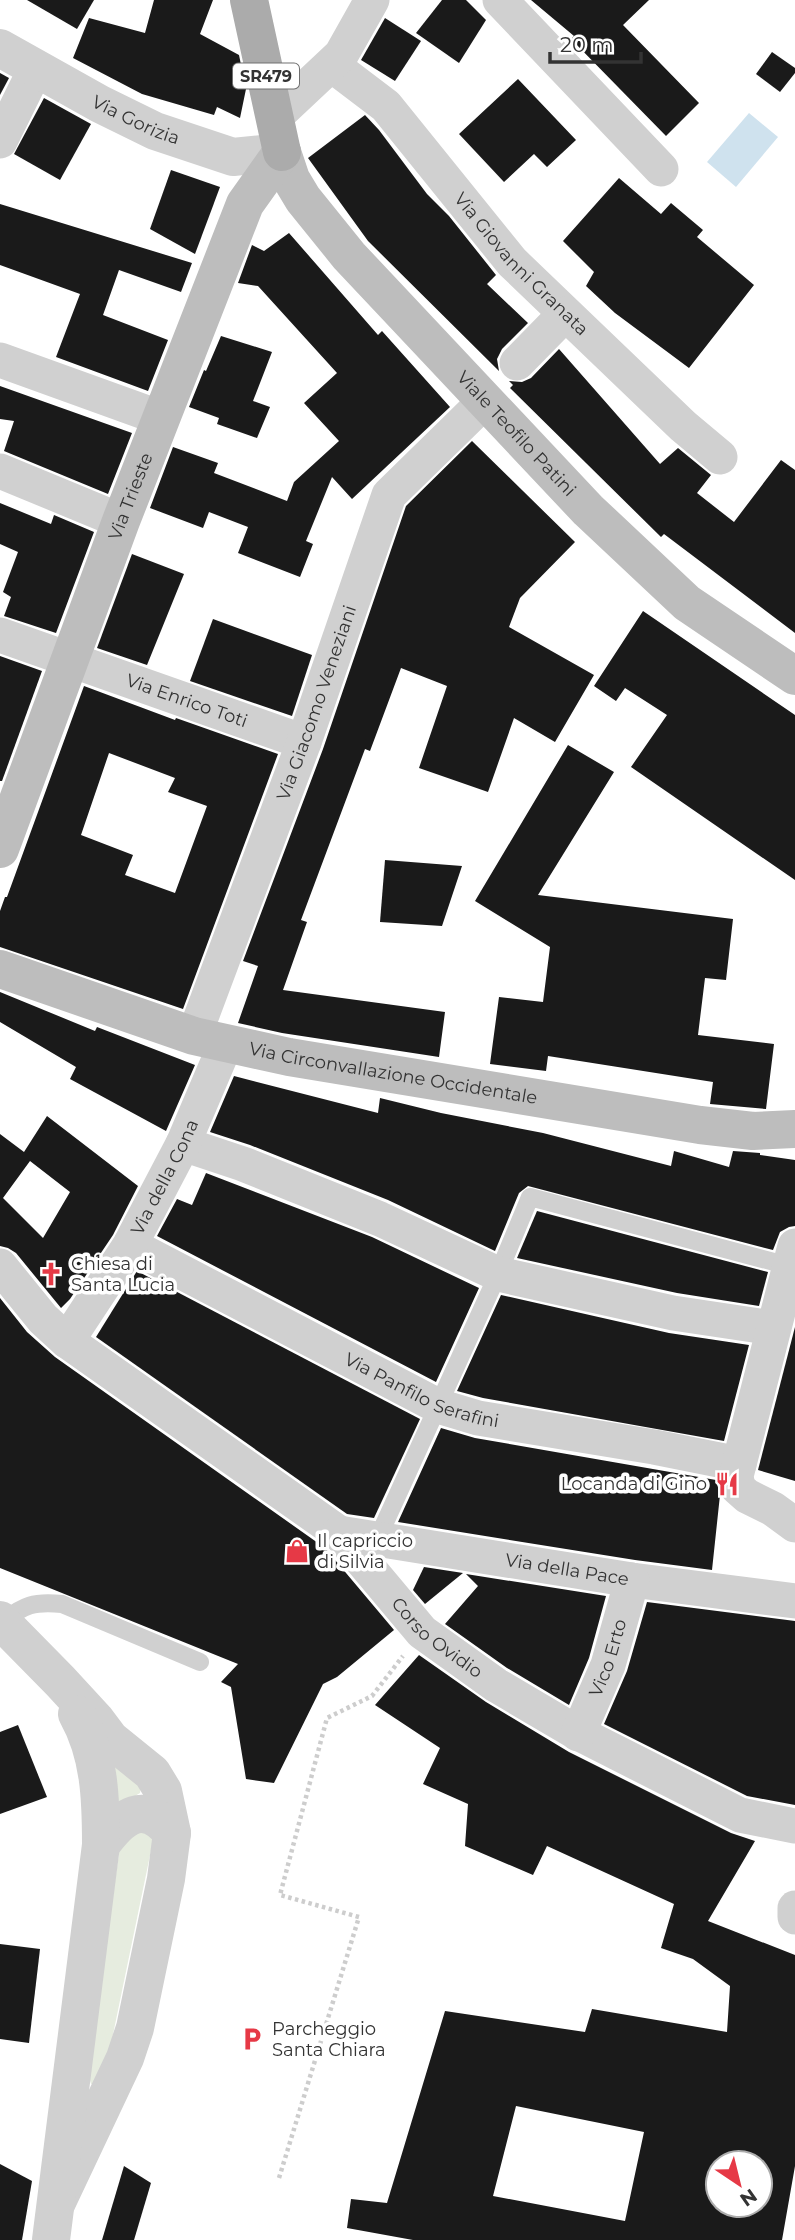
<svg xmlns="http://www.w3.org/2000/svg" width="795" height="2240" font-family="Montserrat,sans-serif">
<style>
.green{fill:#e6ecdf}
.water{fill:#cfe2ee}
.building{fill:#1a1a1a;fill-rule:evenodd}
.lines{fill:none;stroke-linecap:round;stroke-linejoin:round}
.path{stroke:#cdcdcd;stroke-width:4.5;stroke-dasharray:3.5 3.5;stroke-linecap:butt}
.service{stroke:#d0d0d0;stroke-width:18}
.minor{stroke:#d0d0d0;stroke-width:35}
.tertiary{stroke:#d0d0d0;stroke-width:38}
.secondary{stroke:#bdbdbd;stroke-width:38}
.primary{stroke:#ababab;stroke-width:38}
.labels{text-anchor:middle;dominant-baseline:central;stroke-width:7;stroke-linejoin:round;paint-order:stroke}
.shield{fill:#fff;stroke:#707070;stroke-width:2}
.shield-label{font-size:16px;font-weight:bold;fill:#333}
.street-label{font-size:18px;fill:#333;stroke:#fff}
.poi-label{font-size:18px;fill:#333;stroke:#fff;text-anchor:start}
</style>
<rect width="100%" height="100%" fill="#fff"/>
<g class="green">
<path d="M107,1752l34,34 -1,7 -28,17z"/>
<path d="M131,1828l23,8 -50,242 -8,7 -5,-1 -3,-11 33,-234z"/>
</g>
<path class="water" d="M749,113l29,24 -42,50 -29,-25z"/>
<g class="building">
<path d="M27,0h67l-17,29z"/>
<path d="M154,0h59l-13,34 39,21 7,34 -6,29 -23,-11 -3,8 -72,-21 -69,-36 16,-40 56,15z"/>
<path d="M442,0h24l20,20 -27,43 -43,-30z"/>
<path d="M531,0h118l-26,25 76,78 -33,33 -95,-97 3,-3z"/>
<path d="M385,18l36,23 -26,40 -34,-21z"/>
<path d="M772,52l23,16v5l-15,19 -24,-18z"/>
<path d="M0,73l9,5 -9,17z"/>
<path d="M518,79l58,61 -29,27 -13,-13 -30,28 -45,-48z"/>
<path d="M44,98l47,26 -31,56 -46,-26z"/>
<path d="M365,115l14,15 48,64 22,22 47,59 -9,9 41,39 -26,26 -5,10 2,12 -131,-130 -60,-83z"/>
<path d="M171,170l49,17 -25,67 -45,-25z"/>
<path d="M619,178l42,36 10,-11 32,27 -6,7 57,48 -65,83 -74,-55 -29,-27 8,-14 -31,-31z"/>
<path d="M0,204l192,59 -11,29 -62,-22 -16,45 65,25 -20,51 -92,-34 24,-63 -80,-29z"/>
<path d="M289,233l89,102 4,-4 68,76 -98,92 -20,-22 -26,64 7,3 -13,33 -62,-24 10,-26 -39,-15 -6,16 -53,-20 23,-61 45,16 -4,10 73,28 7,-19 45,-41 -35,-38 33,-30 -79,-87 -20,-3 14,-38 12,6z"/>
<path d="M221,336l51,16 -19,49 17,6 -13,31 -40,-14 2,-6 -30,-11 15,-37 2,1z"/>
<path d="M559,349l101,115 18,-16 33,27 -14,18 37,29 47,-62 14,10v163l-131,-99 -3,3 -151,-149 3,-3 -4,-4 13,1 9,-4z"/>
<path d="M0,386l132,47 -24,61 -104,-43 10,-30 -14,-2z"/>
<path d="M472,441l103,101 -55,56 -11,29 85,48 -39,67 -41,-24 -26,74 -69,-24 28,-82 -46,-18 -31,83 -5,-2 -64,171 6,2 -24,68 162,22 -6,45 -157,-24 -44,-10 20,-57 -15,-5 80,-212 83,-243z"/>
<path d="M0,503l51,21 3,-9 40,17 -38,101 -52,-17 7,-19 -8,-5 15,-40 -18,-8z"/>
<path d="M132,554l52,20 -37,91 -50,-17z"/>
<path d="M643,611l152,104v165l-164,-113 36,-52 -42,-27 -9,13 -22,-15z"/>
<path d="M213,619l99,36 -20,61 -102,-35z"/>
<path d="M0,656l42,15 -40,110h-2z"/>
<path d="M84,686l91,34 1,-2 102,36 -95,255 -183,-62v-36l5,-14h2zM109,753l66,25 -7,14 39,14 -32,87 -50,-18 8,-20 -52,-20z"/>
<path d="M568,745l46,27 -76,123 195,24 -7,61 -21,-2 -7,57 76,9 -8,65 -56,-5 3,-22 -165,-26 -2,15 -56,-7 9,-67 44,5 7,-55 -75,-46z"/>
<path d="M385,860l77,6 -20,60 -62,-4z"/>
<path d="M0,992l95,39 2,-4 98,38 -29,66 -96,-52 6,-12 -76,-45z"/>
<path d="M234,1076l144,37 2,-15 61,15 102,20 128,33 3,-15 55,16 4,-16 27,2v2l35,5v66l-6,1 -9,5 -7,18 -245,-64 -9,7 -24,58 -107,-51 -138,-55 -40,-13z"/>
<path d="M47,1116l91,70 -25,49 -43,64 -9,9 -45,-55 -8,-5 -8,-2v-112l24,18zM30,1161l40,31 -27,46 -40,-40z"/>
<path d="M206,1173l166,64 107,51 -43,94 -279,-146 20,-37 15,6z"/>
<path d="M537,1211l231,61 -9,34 -82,-13 -160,-35z"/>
<path d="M137,1271l283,148 -46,99 -27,-4 -251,-177z"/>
<path d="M501,1295l168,38 80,12 -25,96 -241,-43 -26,-7z"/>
<path d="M0,1298l27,34 28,25 270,191 69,82 -57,47 -14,7 -49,99 -28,-4 -15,-92 -10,-5 17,-18 -238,-96z"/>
<path d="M795,1327v154l-37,-11z"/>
<path d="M441,1428l34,10 241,42 4,15 -8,75 -77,-10 -237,-38z"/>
<path d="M424,1567l39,6 -38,31 -12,-14z"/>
<path d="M466,1574l140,22 -17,62 -20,47 -62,-37 -62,-44 33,-38z"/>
<path d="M647,1602l148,19v184l-48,-9 -143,-72 23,-53z"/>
<path d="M419,1655l67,47 83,50 162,81 24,8 -47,80 87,34v211l-13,74h-369l-66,-12 4,-29 36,4 58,-192 140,21 7,-23 135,23 3,-46 -37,-27 -32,-11 13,-44 -127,-58 -14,29 -68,-29 3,-42 -45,-20 17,-36 -65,-43zM516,2106l128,26 -19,89 -132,-25zM718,2163h42v42h-42z"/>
<path d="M18,1725l29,72 -47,17v-82z"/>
<path d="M0,1944l40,5 -11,94 -29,-4z"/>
<path d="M0,2164l32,17 -10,59h-22z"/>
<path d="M124,2166l27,17 -17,57h-32z"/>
</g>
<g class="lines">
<path class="path" d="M279,2178l80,-261 -79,-22 47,-177 45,-22 31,-40"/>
<g class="service">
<path d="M377,1540l121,-266 32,-77 259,69"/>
<path d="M2,1622c22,-17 32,-21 60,-18l138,58"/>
</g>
<g class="minor">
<path d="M500,0l161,169"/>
<path id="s1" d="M332,65l54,41 126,156 171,164 37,31"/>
<path d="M275,117l66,-62 31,-55"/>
<path d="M0,141l36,-73"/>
<path d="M0,360l161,58"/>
<path d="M517,363l48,-49"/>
<path d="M0,471l121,50"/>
<path id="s2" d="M0,635l304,107"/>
<path id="s3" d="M194,1036l110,-294 85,-247 96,-94"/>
<path d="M183,1144l60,20 137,55 118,55 175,39 100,15"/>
<path id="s4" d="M130,1245l308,161 40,12 176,29 85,17"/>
<path d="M795,1246l-59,230 2,12 9,8 26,13 22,16"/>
<path id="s5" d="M0,1266l43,53 24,22 272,192 83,99 74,53 78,46 166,84 55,11"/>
<path id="s6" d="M67,1341l63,-96 53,-101 43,-101"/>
<path id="s7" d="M339,1533l293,47 163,21"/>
<path id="s8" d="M578,1734l30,-69 24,-85"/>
<path d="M795,1908v9"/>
</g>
<g class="tertiary">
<path id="s9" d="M0,48l100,56 55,27 78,26 49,-5"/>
<path d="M0,1620l60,61 35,38 15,20 42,34 11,18 9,42 -6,46 -31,149 -10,30 -68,144"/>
<path d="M101,1845c22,-30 43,-46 71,-12"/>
<path d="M51,2240l50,-395c0,-45 -1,-90 -24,-131"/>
</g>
<g class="secondary">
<path id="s10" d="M282,152l9,27 12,20 46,57 239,254 99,93 108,73"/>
<path id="s11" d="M0,849l121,-328 124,-317 37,-52"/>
<path id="s12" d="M0,969l194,67 95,21 411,68 53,6 42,-2"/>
</g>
<path class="primary" d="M249,0l33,152"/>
</g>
<defs>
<g id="church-bare" transform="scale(1.89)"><path d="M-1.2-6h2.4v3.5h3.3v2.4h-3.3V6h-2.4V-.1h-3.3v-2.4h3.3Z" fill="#e63946" stroke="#fff" stroke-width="2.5" paint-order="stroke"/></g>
<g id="restaurant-bare" transform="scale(1.89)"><path d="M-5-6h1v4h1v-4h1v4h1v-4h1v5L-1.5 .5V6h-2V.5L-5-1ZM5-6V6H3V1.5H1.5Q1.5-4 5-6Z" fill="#e63946" stroke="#fff" stroke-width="2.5" paint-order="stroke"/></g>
<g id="shop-bare" transform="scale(1.89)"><path d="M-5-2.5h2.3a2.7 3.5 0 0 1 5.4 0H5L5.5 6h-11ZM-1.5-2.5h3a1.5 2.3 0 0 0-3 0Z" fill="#e63946" stroke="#fff" stroke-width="2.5" paint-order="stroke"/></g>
<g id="parking-bare" transform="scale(1.89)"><path d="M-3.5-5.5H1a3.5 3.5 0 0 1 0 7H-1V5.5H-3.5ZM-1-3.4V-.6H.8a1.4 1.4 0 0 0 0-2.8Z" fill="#e63946" stroke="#fff" stroke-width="2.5" paint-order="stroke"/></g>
</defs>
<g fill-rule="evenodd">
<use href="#church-bare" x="51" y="1274"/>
<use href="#restaurant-bare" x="727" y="1484"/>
<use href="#shop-bare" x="297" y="1551"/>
<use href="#parking-bare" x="252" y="2039"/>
</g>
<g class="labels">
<rect class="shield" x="233" y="63.5" width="66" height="25" rx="5"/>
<g class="shield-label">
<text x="266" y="76">SR479</text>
</g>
<g class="street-label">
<text stroke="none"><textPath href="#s9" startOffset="154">Via Gorizia</textPath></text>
<text stroke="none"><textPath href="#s1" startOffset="276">Via Giovanni Granata</textPath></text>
<text stroke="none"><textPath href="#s10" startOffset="369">Viale Teofilo Patini</textPath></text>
<text stroke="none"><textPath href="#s11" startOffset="376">Via Trieste</textPath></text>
<text stroke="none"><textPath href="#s2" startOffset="198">Via Enrico Toti</textPath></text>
<text stroke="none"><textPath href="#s3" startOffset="355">Via Giacomo Veneziani</textPath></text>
<text stroke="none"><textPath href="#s12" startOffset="408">Via Circonvallazione Occidentale</textPath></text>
<text stroke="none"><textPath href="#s6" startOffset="191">Via della Cona</textPath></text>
<text stroke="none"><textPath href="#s4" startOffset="327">Via Panfilo Serafini</textPath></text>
<text stroke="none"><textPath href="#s7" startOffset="231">Via della Pace</textPath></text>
<text stroke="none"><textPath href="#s5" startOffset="578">Corso Ovidio</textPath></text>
<text stroke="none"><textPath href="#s8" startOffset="82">Vico Erto</textPath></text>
</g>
<g class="poi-label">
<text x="71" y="1264">Chiesa di<tspan x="71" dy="21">Santa Lucia</tspan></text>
<text x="707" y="1484" text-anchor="end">Locanda di Gino</text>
<text x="317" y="1541">Il capriccio<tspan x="317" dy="21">di Silvia</tspan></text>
<text x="272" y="2029">Parcheggio<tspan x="272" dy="21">Santa Chiara</tspan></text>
</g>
</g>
<g transform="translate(739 2184) rotate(145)"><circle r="33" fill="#ffffff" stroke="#adadad" stroke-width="2"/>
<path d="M0-5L12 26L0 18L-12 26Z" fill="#e63946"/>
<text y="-10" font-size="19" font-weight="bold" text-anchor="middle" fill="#333333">N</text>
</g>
<path d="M550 52v10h91v-10" fill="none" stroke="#333333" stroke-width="3.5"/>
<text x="560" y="52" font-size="21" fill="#333333" stroke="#ffffff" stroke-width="5" paint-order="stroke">20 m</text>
</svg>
